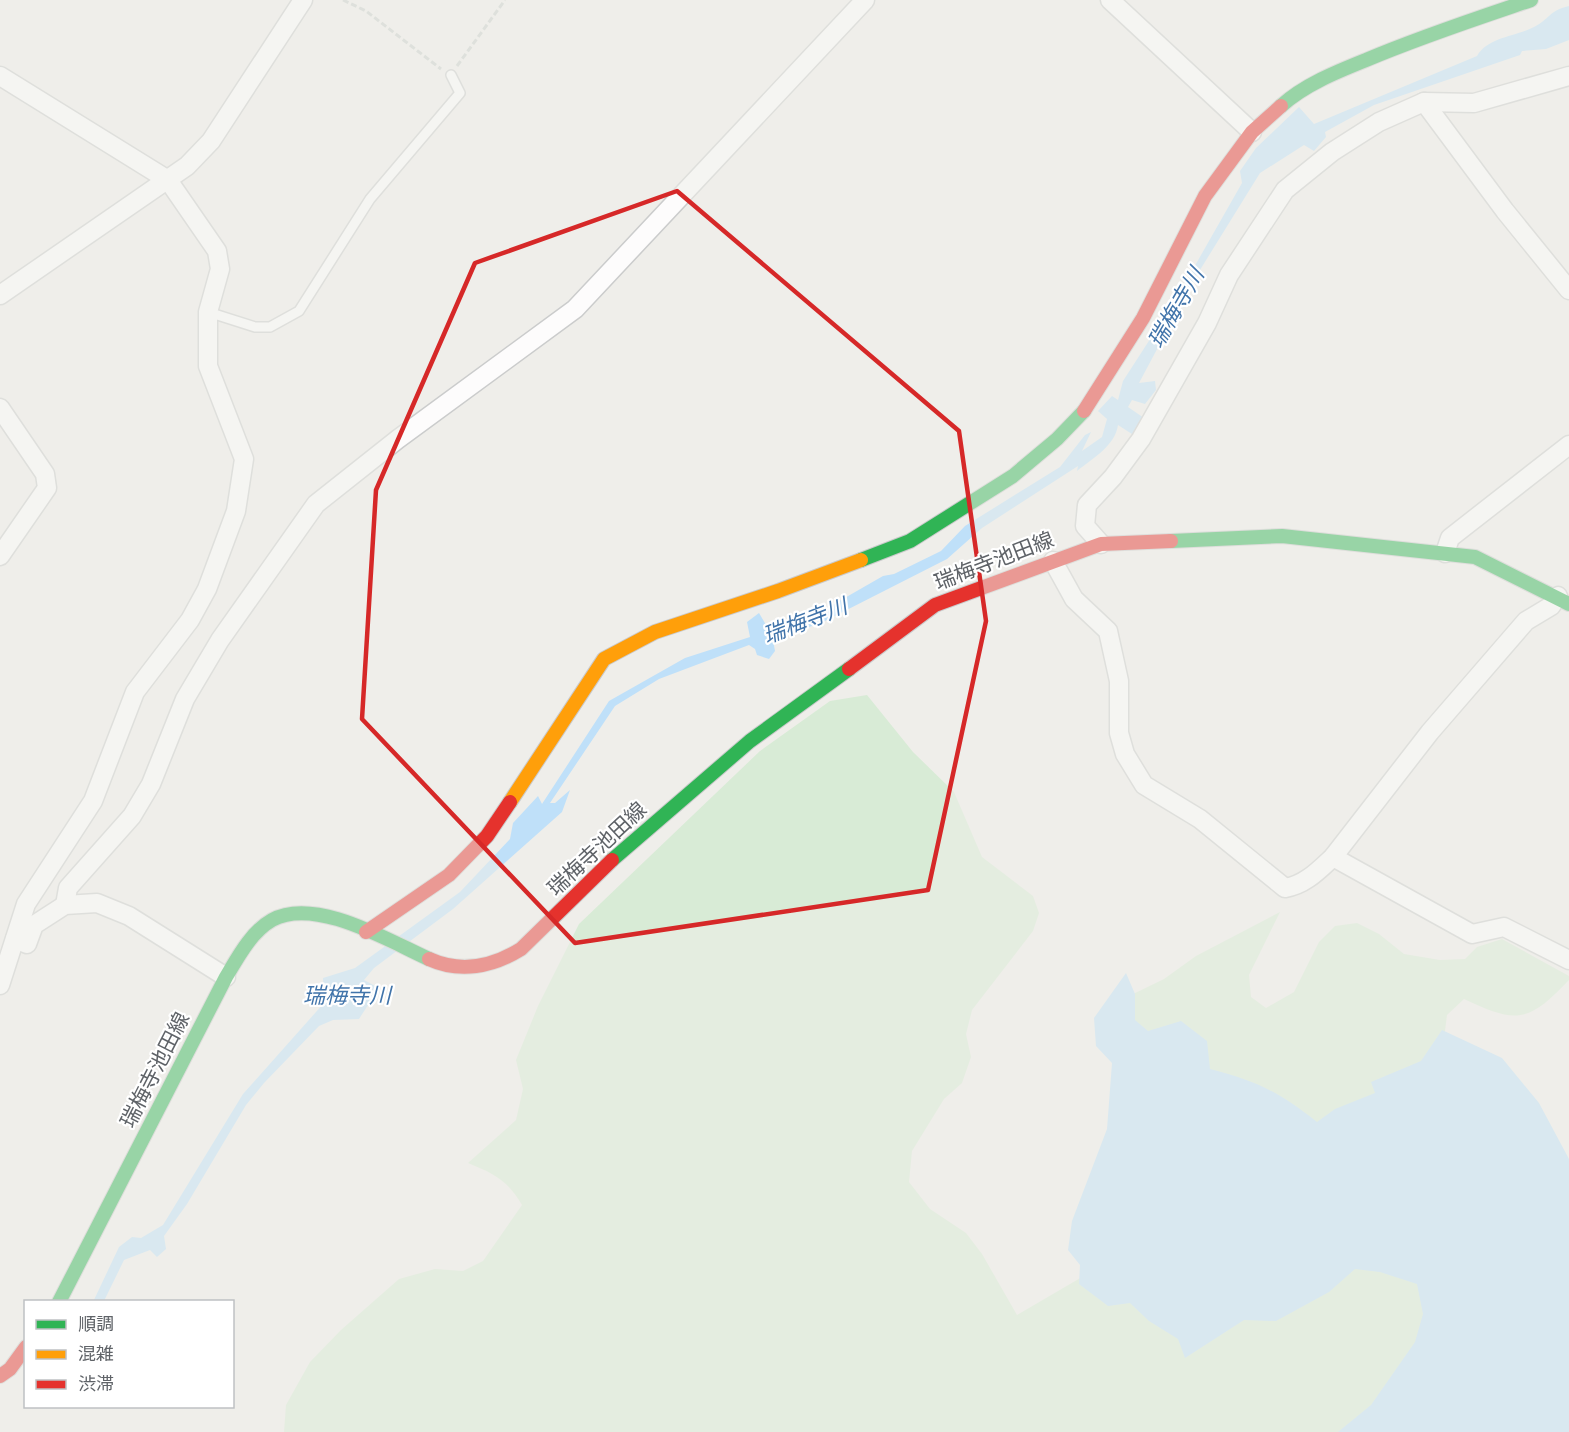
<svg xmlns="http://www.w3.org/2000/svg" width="1569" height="1432" font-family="'DejaVu Sans','Noto Sans JP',sans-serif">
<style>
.green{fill:#d8ebd6}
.water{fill:#bfe0f9}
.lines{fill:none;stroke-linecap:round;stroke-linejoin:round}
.lane-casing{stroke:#cbcccc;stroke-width:12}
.street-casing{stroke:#cbcccc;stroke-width:21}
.fast-casing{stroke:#cacacb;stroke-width:16}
.slow-casing{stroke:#cacacb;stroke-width:16}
.jam-casing{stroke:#cacacb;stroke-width:16}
.path{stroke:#cacfcc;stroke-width:3;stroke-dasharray:6 3;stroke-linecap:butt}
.lane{stroke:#fdfcfc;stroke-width:9}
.street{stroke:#fdfcfc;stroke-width:18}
.fast{stroke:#30b455;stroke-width:14}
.slow{stroke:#ff9f0a;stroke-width:14}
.jam{stroke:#e5322d;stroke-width:14}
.marked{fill:none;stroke:#d62828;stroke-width:4.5;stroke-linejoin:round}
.labels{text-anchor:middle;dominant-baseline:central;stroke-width:4.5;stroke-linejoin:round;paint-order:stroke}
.street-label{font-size:21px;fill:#5f6368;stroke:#fff}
.water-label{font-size:22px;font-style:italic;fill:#4174aa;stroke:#fff}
</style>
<rect width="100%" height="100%" fill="#efeeea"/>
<g class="green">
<path d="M867,695l46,57 41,40 28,65 51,39 6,17 -6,18 -61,79 -6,24 5,23 -9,26 -18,16 -32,52 -3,31 21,27 36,24 16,21 35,61 89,-52 273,-17 58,37 -3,75 -65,74h-1085l2,-27 24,-43 31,-32 58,-51 36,-10 28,2 20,-10 39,-56c-15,-25 -27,-31 -54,-42l48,-43 7,-31 -7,-29 22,-54 41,-82 181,-173 70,-50z"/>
<path d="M1280,912l-31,63 2,22 15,11 28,-16 25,-50 16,-16 22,-3 22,11 25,20 36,6 25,-1 12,-12 25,-8 67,37v4c-41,43 -52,44 -105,19l-17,16 -4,32 -93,72 -49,8 -164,-94 -10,-36 37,-18 32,-23z"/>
</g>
<g class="water">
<path d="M1569,6v34l-23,9 -24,2 -2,4 -146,50 -49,27 1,5 -12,14 -10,-6 -44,28 -65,105 -56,105 16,-2 1,9 -11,14 -13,-4 -4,7 16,11 -9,18 -17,-11c-3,21 -25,33 -41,46l1,-5 -96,62 -35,31 -124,63 -50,18 2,11 -6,8 -12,-4 -2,-6 -6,-4 -90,34 -44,27 -65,97h5l15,-13 -8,22 -109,97 -79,59 -10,12 15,8 -20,31 -26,1 -14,6 -55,57 -18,22 -59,99 -23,32 2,13 -9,8 -7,-7 -26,10 -20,41 -11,1 26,-55 13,-10 9,1 22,-13 80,-131 81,-91 -1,-25 32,-10 105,-76 50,-53 3,-16 25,-27 4,8 67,-103 76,-43 65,-21 -3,-15 12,-9 10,17 46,-15 68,-39 11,-2 47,-23 24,-25 95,-59 25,-32 6,-3 -9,19 20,-14 5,-18 -9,-8 14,-15 6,4 5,-19 53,-82 66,-116 -2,-12 16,-23 43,-41 15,17 163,-68c11,-19 38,-19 57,-29 16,-8 14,-16 35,-21z"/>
<path d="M1126,973l9,21v26l13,11 33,-10 26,20 3,28c47,12 69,23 107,53l18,-13 40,-16 -4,-11 50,-21 21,-31 60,28 37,45 30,56v273h-231l33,-27 44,-63 8,-28 -6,-30 -37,-12 -25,-3 -26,23 -53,29 -32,-1 -59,38 -7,-19 -29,-18 -19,-18 -22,3 -29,-22 1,-19 -12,-15 4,-29 35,-92 5,-66 -16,-17 -2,-28z"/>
</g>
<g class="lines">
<g class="lane-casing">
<path id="lane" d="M208,312l47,15h15l29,-16 71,-112 90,-106 -9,-18"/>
</g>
<g class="street-casing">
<g id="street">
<path d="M1110,0l142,132"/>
<path d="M0,76l168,104 49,71 3,18 -12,43v54l36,93 -8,52 -29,78 -17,31 -55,72 -42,109 -67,103 -26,81"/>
<path d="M1424,102l81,109 64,79"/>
<path d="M0,295l187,-129 24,-25 92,-141"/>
<path d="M0,408l45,66 2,14 -47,68"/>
<path d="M1101,544l-16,-18 2,-21 26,-28 28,-38 66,-116 22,-48 56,-85 47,-38 47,-30 45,-20 50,1 95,-27"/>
<path d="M1445,553l5,-15 119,-93"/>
<path d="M1053,561l21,38 34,32 11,50v52l6,21 19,31 56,34 85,69c20,-3 34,-18 48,-31l97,-125 96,-111 25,-15 7,-10"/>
<path d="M1333,857l139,77 32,-7 65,33"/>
<path d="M65,905l3,-17 64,-72 19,-32 34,-85 35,-59 96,-136 82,-65 177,-130 290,-309"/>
<path d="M15,939l12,5 7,-19 31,-20 32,-2 32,13 97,61"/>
</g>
</g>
<g class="fast-casing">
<g id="fast">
<path d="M1281,106c23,-21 55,-34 85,-46 54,-23 109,-41 165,-60"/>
<path d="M1171,541l111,-5 193,21 94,47"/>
<path d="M861,560l49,-19 103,-65 44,-37 27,-28"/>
<path d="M612,860l138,-119 99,-72"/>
<path d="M59,1302l167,-325c12,-20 25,-45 46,-57 43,-24 117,21 157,39"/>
</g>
</g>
<g class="slow-casing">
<path id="slow" d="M510,802l94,-143 51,-27 123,-41 83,-31"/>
</g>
<g class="jam-casing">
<g id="jam">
<path d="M1084,411l59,-93 62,-122 47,-64 29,-26"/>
<path d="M849,669l86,-64 166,-61 70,-3"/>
<path d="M366,932l83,-57 38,-39 23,-34"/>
<path d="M429,959c31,14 63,8 92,-10l91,-89"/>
<path d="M0,1376l10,-7 16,-22"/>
</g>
</g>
<g class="path">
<path d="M343,0l23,11 75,58"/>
<path d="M457,66l48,-66"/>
</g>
<use href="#lane" class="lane"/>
<use href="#street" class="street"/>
<use href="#fast" class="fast"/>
<use href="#slow" class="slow"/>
<use href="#jam" class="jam"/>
</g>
<path d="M0 0H1569V1432H0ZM677,191l282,240 27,190 -58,269 -353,53 -213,-224 14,-229 99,-227z" fill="#efeeea" fill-opacity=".55" fill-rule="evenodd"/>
<path class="marked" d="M677,191l282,240 27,190 -58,269 -353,53 -213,-224 14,-229 99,-227z"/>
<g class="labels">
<g class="street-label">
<text transform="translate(994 561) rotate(-21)">瑞梅寺池田線</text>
<text transform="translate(597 849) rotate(-43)">瑞梅寺池田線</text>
<text transform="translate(155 1070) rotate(-63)">瑞梅寺池田線</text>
</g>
<g class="water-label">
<text transform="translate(1176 308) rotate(-60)">瑞梅寺川</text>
<text transform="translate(805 621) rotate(-21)">瑞梅寺川</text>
<text x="347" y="995">瑞梅寺川</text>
</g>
</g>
<rect x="24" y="1300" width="210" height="108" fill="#ffffff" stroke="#bfc1c3" stroke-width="1.5"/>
<rect x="36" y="1320" width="30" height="9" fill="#30b455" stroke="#bfc1c3" stroke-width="1.5"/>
<text x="78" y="1330" font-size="18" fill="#5f6368">順調</text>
<rect x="36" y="1350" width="30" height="9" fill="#ff9f0a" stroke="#bfc1c3" stroke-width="1.5"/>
<text x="78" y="1360" font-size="18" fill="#5f6368">混雑</text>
<rect x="36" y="1380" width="30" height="9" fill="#e5322d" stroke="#bfc1c3" stroke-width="1.5"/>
<text x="78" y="1390" font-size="18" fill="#5f6368">渋滞</text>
</svg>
